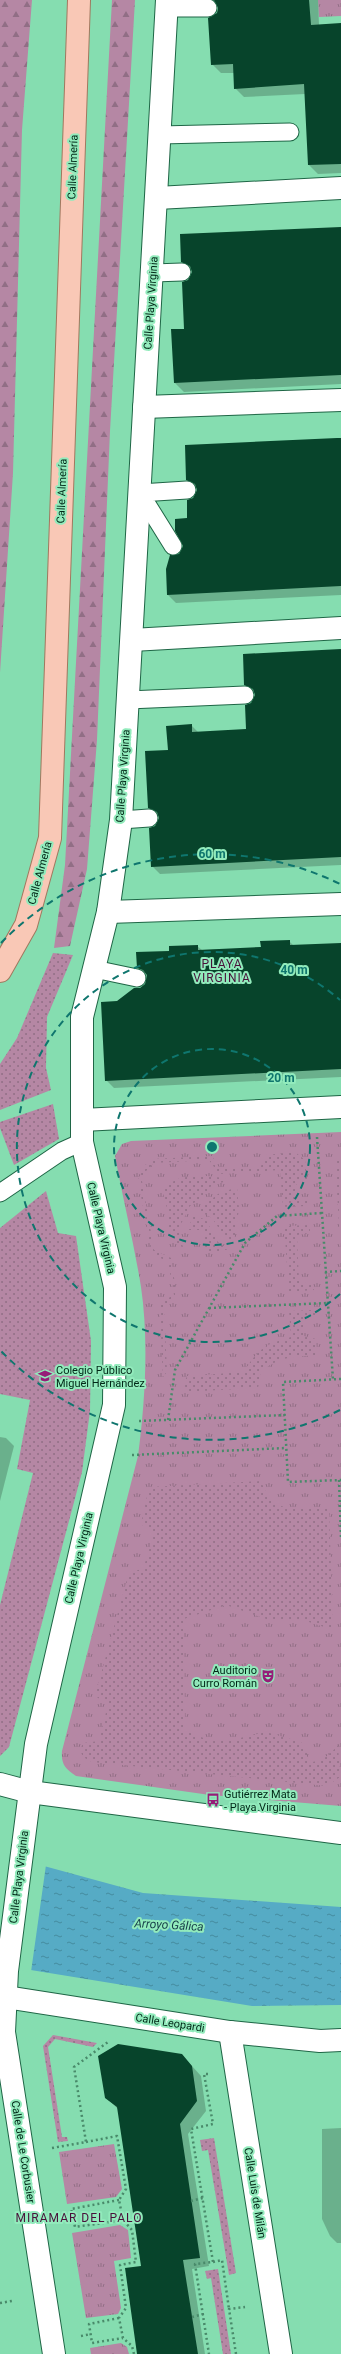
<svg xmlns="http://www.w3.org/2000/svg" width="341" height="2354" font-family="Roboto,sans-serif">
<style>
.grass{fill:url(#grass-tufts)}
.forest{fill:url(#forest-firs)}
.garden{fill:url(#garden-dots)}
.water{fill:url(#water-ripples)}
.pier{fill:#85ddb0}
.shadow{fill:#0003}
.building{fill:#07442b}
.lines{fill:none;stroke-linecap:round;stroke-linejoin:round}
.service-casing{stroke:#1f6646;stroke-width:19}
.minor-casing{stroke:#1f6646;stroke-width:24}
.tertiary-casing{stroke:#1f6646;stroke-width:24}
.primary-casing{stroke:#a0785f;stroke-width:24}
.path{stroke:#498a6a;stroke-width:2.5;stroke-dasharray:2 3;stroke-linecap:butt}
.service{stroke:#fff;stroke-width:17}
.minor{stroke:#fff;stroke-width:22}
.tertiary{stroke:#fff;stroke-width:22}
.primary{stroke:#f9c8b6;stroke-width:22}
.ring{fill:none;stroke:#0f766e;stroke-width:2;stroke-dasharray:7 5}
.labels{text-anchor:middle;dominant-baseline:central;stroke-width:4;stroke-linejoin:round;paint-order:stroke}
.street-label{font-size:11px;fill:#012817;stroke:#92ebbc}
.poi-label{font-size:11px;fill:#012817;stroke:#92ebbc;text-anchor:start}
.neighbourhood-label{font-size:12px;letter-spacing:1px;fill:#49103a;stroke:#92ebbc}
.water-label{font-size:12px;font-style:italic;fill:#143b47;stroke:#92ebbc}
.centre{fill:#0f766e;stroke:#92ebbc;stroke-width:2}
.ring-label{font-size:12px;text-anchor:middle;font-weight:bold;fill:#0f766e;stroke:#92ebbc;stroke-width:4;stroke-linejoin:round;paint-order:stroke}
</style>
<defs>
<pattern id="grass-tufts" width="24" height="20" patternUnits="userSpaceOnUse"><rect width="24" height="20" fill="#b587a4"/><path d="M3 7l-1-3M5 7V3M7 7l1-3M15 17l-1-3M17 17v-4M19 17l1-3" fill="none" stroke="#916e85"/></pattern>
<pattern id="forest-firs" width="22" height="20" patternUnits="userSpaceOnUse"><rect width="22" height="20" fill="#b587a4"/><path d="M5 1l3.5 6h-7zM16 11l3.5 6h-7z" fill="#916e85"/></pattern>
<pattern id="garden-dots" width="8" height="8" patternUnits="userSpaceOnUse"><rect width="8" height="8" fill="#b587a4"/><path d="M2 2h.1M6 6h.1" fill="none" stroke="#916e85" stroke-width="1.8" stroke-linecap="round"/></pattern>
<pattern id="water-ripples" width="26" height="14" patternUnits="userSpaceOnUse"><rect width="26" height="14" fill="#56abc5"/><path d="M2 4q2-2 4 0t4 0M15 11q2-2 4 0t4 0" fill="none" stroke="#458b9f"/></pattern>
</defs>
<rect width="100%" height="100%" fill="#85ddb0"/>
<g class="grass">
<path d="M318,0h23v16l-22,1z"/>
<path d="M341,1132v674l-131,-11 -134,-19c-11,-7 -15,-12 -14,-25l76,-295c7,-53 11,-115 3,-169 -7,-44 -18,-87 -26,-131l7,-12 9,-3z"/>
<path d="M114,2144l8,45 -6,8 -49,7 -8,-52z"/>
<path d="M120,2225l8,5 3,28 -17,3 7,47 -3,6 -32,4 -14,-85z"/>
<path d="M121,2343l6,4 2,7h-38l-1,-6z"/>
</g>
<g class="forest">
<path d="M0,0h32l-10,130 -9,343 -13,200z"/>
<path d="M112,0h23l-25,431 -13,309 -10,129 -17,77 -16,2 11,-83z"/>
</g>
<g class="garden">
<path d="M53,953l20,2 -26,62 -1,51 5,22 -51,20v-46l17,-26z"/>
<path d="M53,1104l6,35 -45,26 -14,-37v-6z"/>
<path d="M295,1152l10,8 2,19 -11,3 1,18h10v6l-24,1 -3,-37 -61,4 -10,-14 -55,3 -10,10 -2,8 12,69 17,8 6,39 -13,8 3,67 -4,5 -4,-74 15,-8 -6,-34 -16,-6 -14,-75 6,-14 9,-7 59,-3 8,13 40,-1 6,-13z"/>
<path d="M341,1153v102l-6,-94z"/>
<path d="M199,1175l25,3 4,3 -16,4 -9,11 -13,10 -11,22 4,20 -7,-6 -7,-15v-11l-6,-23 3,-8 14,-7z"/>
<path d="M237,1187l2,22 -5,32 -8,-2 -14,-21 -14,-8 20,-16z"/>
<path d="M46,1191l12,42 18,3 15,105 -1,70 -8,61 -73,275 -9,9v-151l33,-132 -16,-4 13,-69 -30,-6v-166z"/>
<path d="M194,1215l12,5 12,22 10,7 -8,3 -17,-1v-19l-4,-2h-12z"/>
<path d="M310,1225v8l-13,2 2,47 14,2 1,6 -25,2 -5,-66z"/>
<path d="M315,1310v5l-12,2 1,19 12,3 1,16c-23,2 -38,1 -56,17l-3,16 -75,4v-6l4,-10 57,-4c13,-23 22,-28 47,-35l-2,-26z"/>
<path d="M261,1481c13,36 36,27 68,26l4,123 -30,-10 -31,1 -46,-16 -42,14 1,112 24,9 18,1 39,-9 35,10 6,9v12c15,-2 22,-7 31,-18l2,32 -13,9 -235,-24 -9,-5 -3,-7 3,-7 16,-2 9,-37 -13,-8 34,-124 14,-3 11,-35 -13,-10 8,-37z"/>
<path d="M53,2035l44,8 -4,4 -38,-8 -7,8 14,90h5l1,4 -10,1 -15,-96z"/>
<path d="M214,2138l22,135 -7,2 -21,-125 -6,1 -2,-11z"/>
<path d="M218,2269l13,85h-8l-12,-76 -4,1 -2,-8z"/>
</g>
<path class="water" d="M0,1854l143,39 198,14v98l-89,1 -252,-41z"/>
<path class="pier" d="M0,1852l46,13 -15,107 -31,-5z"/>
<g class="shadow">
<path d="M211,0h107l1,25 22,-1v149l-23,1 -9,-9 -4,-71 -61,3 -9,-9 -1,-15h-13l-9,-9 7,-57z"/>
<path d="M341,228v156l-157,8 -9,-9 10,-53 3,-49 5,-9 -11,-10z"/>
<path d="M341,439v156l-165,8 -8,-8 11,-40 5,-9 4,-27 10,-30 -11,-9z"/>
<path d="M341,651v214l-181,9 -8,-8 4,-39 4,-10 -11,-9 20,-57 23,-25 7,7 48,-3 4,-26 5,-10 -11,-9z"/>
<path d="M289,941l5,5 47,-2v133l-227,11 -8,-8 12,-78 28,-17 1,-9 -9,-9 32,-16 27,-5 5,4 60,-2z"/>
<path d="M0,1437l6,1 8,8 -14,55z"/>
<path d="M182,2055l19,21 5,35 -18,23 21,132 -17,3 13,85h-66l3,-87 -24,-158 -12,-12z"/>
<path d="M341,2128v115h-4l-7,-7 -8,-17v-90z"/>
</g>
<g class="building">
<path d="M214,0h95l2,25 30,-2v141l-33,1 -4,-81 -70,5 -1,-25 -22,1 -3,-47 9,-5 1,-5z"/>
<path d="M341,227v148l-167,8 -3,-54h13l-2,-47 6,-2 4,-8 -2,-6 -9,-4 -1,-28z"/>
<path d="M337,438h4v148l-174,9 -1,-26 4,-14 9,-1 4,-8 -8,-15v-12l12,-1v-18l6,-2 4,-8 -2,-6 -9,-4 -1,-35z"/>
<path d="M341,649v208l-190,10 -2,-39 6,-2 4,-8 -2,-6 -9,-4 -3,-57 23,-1 -2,-24 26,-2v8l54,-3 -1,-24 6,-2 4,-8 -2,-6 -9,-4 -1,-31z"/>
<path d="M290,940v5l51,-2v126l-236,12 -4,-79 16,-1 17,-13h6l5,-4 2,-9 -4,-5 -6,-2 -1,-16 33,-1v-5l29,-1v5l63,-3 -1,-6z"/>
<path d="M118,2044l64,10 10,12 5,35 -17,23 20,134 -17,2 15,94h-61l-12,-86 16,-2 -24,-159 -12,-9 -7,-42z"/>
</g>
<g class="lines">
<g class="service-casing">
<g id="service">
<path d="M166,8h42"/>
<path d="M160,135l130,-3"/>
<path d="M153,273l29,-1"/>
<path d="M173,546l-33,-53 47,-3"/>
<path d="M128,700l117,-5"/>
<path d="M121,820l28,-2"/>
<path d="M94,969l43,9"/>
<path d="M0,1193l62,-42 20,-9"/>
</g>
</g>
<g class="minor-casing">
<g id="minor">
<path d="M157,198l184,-10"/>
<path d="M144,407l197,-7"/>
<path d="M132,640l209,-12"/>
<path d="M108,912l233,-8"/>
<path d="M82,1120l259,-13"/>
<path d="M230,2032l51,322"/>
<path d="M54,2354l-50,-322 3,-61 29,-227 78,-339 1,-118 -33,-145v-125l26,-105 13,-92 46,-820"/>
</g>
</g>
<g class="tertiary-casing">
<g id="tertiary">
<path d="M0,1784l30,8 311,41"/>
<path d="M0,1996l230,36 90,9 21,-1"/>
</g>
</g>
<g class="primary-casing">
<path id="primary" d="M0,971l26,-46 24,-87 29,-838"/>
</g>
<g class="path">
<path d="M317,1137l16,243"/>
<path d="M325,1272l16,-1"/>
<path d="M209,1308l119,-5"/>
<path d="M341,1379l-58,3 5,100 53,-2"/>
<path d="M168,1420l7,-50 70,-127 32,-27 45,-3"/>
<path d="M139,1421l146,-6"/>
<path d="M132,1455l154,-7"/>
<path d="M339,1480l2,58"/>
<path d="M208,2074h-4l9,50 -22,5 22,133 -18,2 14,90"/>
<path d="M86,2142l31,-6 9,53 -7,11 4,20 9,10 4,32 -16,3 6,43 -7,10 4,20 9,8 2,8"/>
<path d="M52,2148l34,-6 -12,-75 34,-25"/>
<path d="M119,2200l-48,9 4,18 48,-7"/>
<path d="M191,2201l12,-3"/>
<path d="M63,2221l10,-2"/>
<path d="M213,2262l9,-2 7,49"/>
<path d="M0,2303l12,-2"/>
<path d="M192,2317l12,-3"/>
<path d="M119,2318l-30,6 3,19 31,-5"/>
<path d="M81,2336l10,-2"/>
<path d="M236,2354l-7,-45 16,-2"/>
</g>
<use href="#service" class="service"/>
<use href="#minor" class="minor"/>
<use href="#tertiary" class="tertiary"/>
<use href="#primary" class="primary"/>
</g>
<g class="ring">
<circle cx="212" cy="1147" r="98"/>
<path d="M340 1294A195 195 0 1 1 340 1000"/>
<path d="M340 1410A293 293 0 0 1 1 1351M1 943A293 293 0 0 1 340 884"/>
</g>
<defs>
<g id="school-bare" transform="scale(1.08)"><path d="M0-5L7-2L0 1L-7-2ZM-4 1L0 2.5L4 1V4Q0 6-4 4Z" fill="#961d78" stroke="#92ebbc" stroke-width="2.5" paint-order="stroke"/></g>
<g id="theatre-bare" transform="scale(1.08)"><path d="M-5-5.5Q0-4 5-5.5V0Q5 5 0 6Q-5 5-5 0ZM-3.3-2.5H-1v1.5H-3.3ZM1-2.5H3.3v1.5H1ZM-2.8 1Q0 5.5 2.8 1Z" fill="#961d78" stroke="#92ebbc" stroke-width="2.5" paint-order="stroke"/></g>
<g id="bus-bare" transform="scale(1.08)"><path d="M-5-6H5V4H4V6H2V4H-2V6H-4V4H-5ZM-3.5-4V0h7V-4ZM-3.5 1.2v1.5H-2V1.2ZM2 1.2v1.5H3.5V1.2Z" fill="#961d78" stroke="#92ebbc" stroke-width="2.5" paint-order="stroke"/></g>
</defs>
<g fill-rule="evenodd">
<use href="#school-bare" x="45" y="1376"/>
<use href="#theatre-bare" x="268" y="1676"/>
<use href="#bus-bare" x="213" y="1800"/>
</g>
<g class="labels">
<g class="street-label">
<text transform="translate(73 167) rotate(-88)">Calle Almería</text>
<text transform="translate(151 303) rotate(-86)">Calle Playa Virginia</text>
<text transform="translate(62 491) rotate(-88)">Calle Almería</text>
<text transform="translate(123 776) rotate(-86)">Calle Playa Virginia</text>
<text transform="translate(40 873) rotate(-75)">Calle Almería</text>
<text transform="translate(101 1228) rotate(77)">Calle Playa Virginia</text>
<text transform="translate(79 1558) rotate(-77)">Calle Playa Virginia</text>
<text transform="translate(19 1877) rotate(-83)">Calle Playa Virginia</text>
<text transform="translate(170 2023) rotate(9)">Calle Leopardi</text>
<text transform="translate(23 2152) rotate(81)">Calle de Le Corbusier</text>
<text transform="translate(255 2193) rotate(81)">Calle Luis de Milán</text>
</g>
<g class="poi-label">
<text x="56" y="1370">Colegio Público<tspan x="56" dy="13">Miguel Hernández</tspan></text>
<text x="257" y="1670" text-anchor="end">Auditorio<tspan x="257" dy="13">Curro Román</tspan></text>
<text x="224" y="1794">Gutiérrez Mata<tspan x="224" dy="13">- Playa Virginia</tspan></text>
</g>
<g class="neighbourhood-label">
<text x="222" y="964">PLAYA<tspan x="222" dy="14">VIRGINIA</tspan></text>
<text x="79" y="2218">MIRAMAR DEL PALO</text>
</g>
<g class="water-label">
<text transform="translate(169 1925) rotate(3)">Arroyo Gálica</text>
</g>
</g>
<circle cx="212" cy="1147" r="6" class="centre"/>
<g class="ring-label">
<text x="212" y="858">60 m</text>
<text x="294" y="974">40 m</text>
<text x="281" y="1082">20 m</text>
</g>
</svg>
